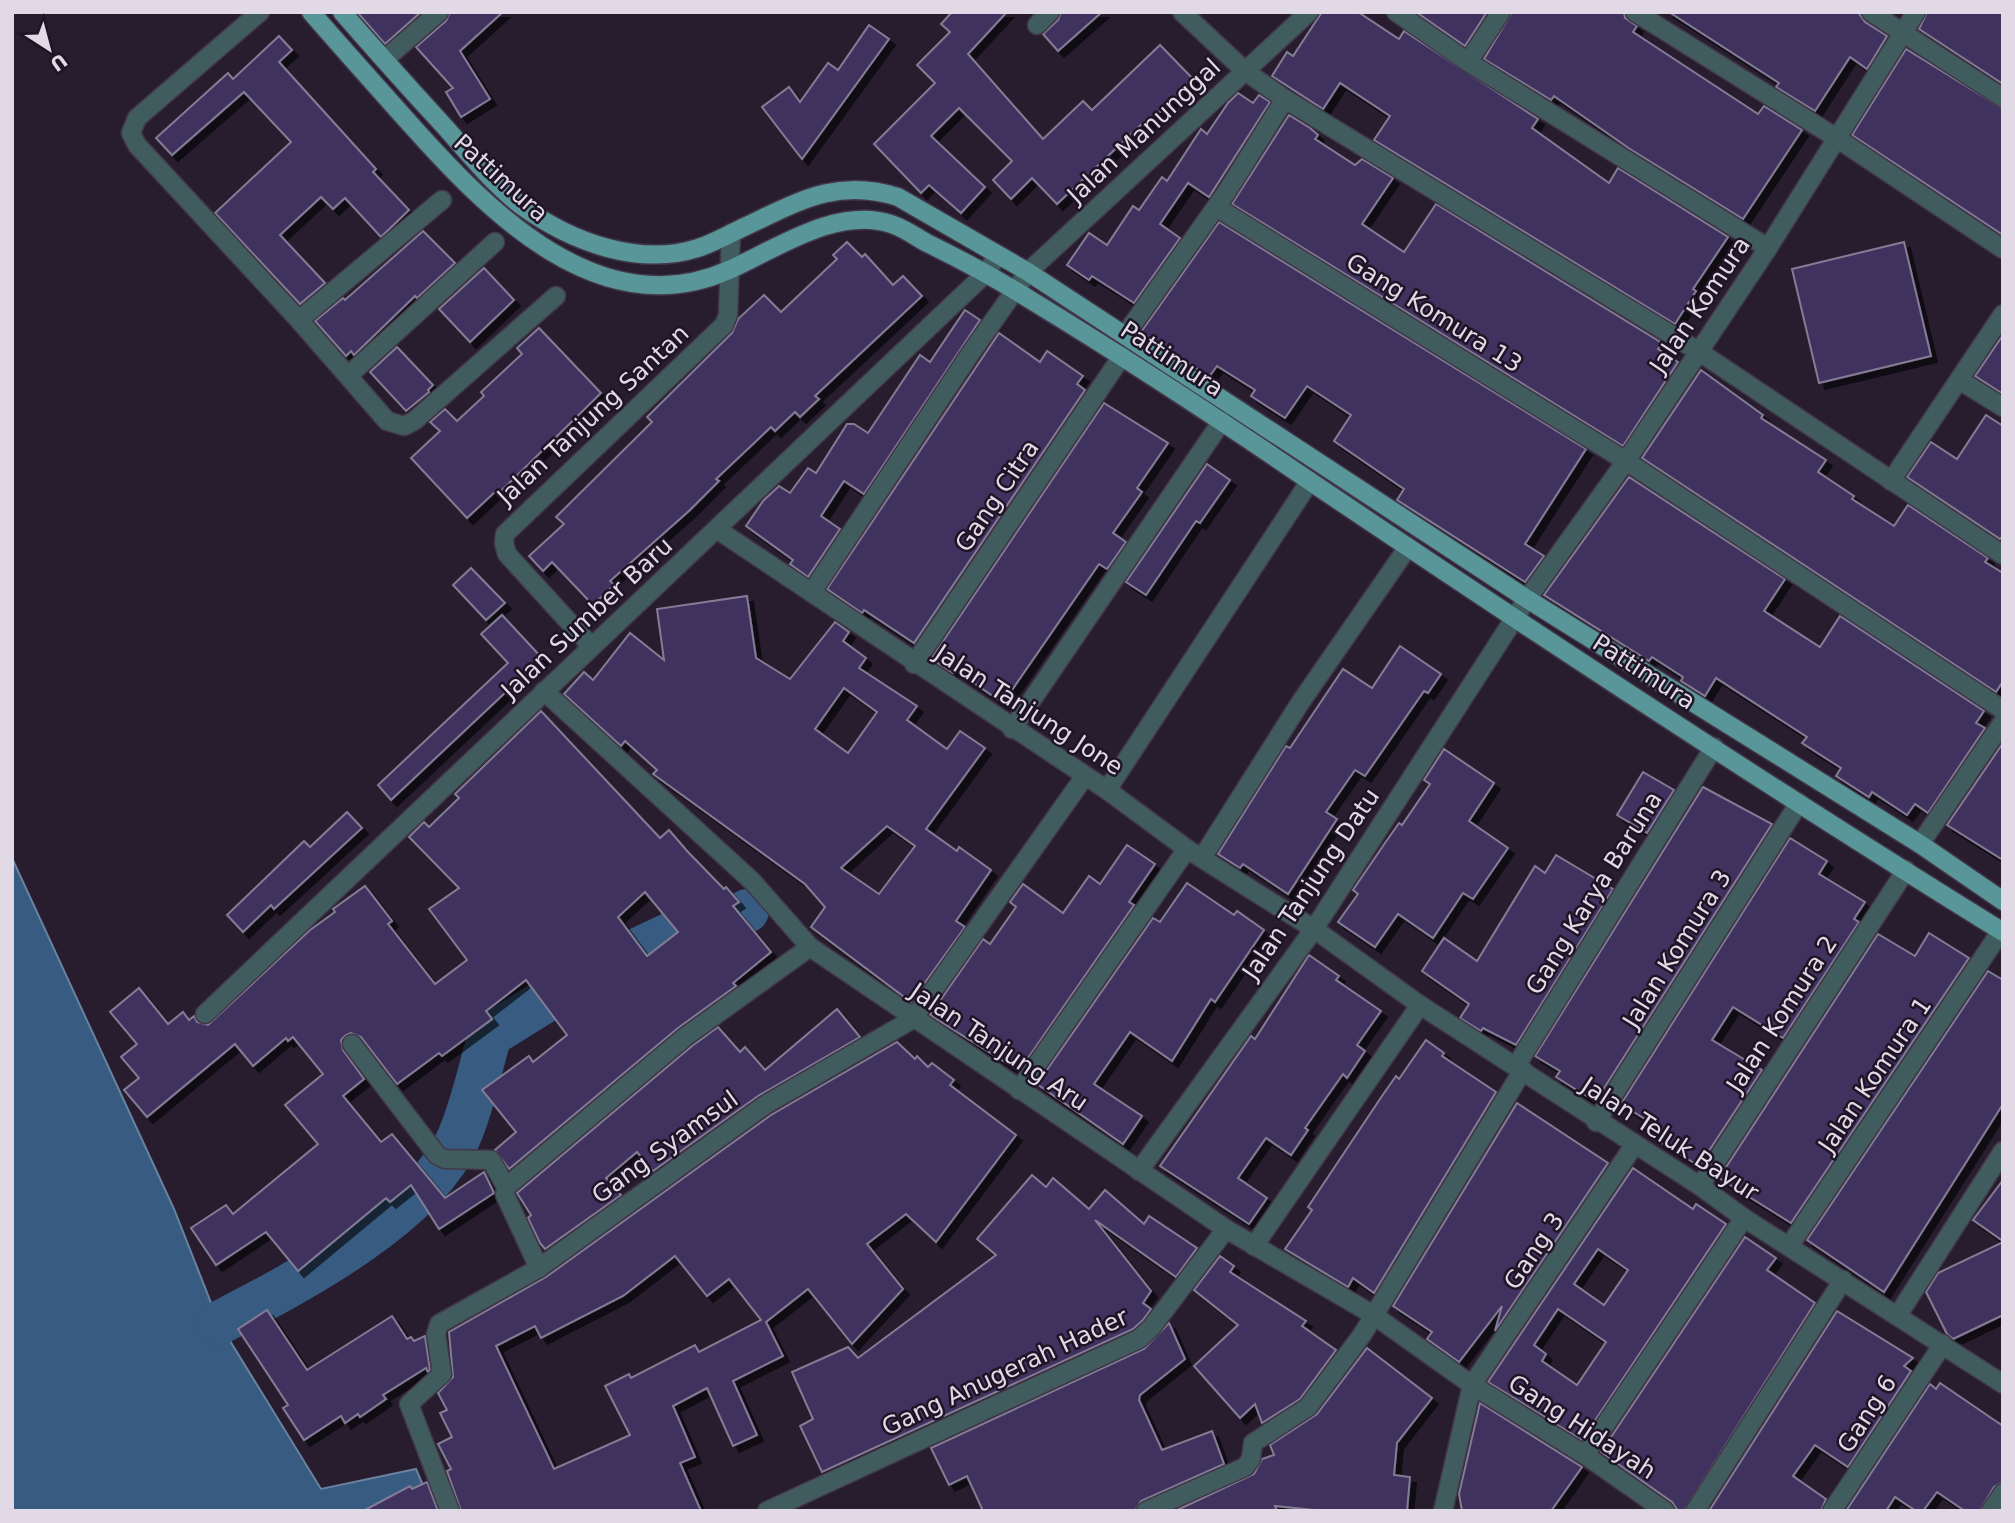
<svg xmlns="http://www.w3.org/2000/svg" width="2015" height="1523" font-family="'DejaVu Sans',sans-serif">
<style>
.water{fill:#375b81;stroke:#6a819f;stroke-width:2}
.lines{fill:none;stroke-linecap:round;stroke-linejoin:round}
.river{stroke:#375b81;stroke-width:44}
.building{fill:#40335e;stroke:#837c95;stroke-width:2;fill-rule:evenodd;filter:url(#shadow)}
.street-casing{stroke:#423749;stroke-width:21}
.primary-casing{stroke:#423749;stroke-width:21}
.street{stroke:#405c5e;stroke-width:18}
.primary{stroke:#599699;stroke-width:18}
.labels{text-anchor:middle;dominant-baseline:central;stroke-width:5;stroke-linejoin:round;paint-order:stroke}
.street-label{font-size:24px;fill:#e1dae6;stroke:#1f1426}
</style>
<defs>
<filter id="shadow"><feDropShadow dx="6" dy="6" stdDeviation="0" flood-color="#0009"/></filter>
</defs>
<rect width="100%" height="100%" fill="#281d2f"/>
<path class="water" d="M12,858l162,351 45,114 102,166 95,-20 18,42h-422z"/>
<g class="lines">
<path class="river" d="M219,1323c75,-39 206,-106 240,-186 14,-32 21,-69 31,-102l105,-65 93,-44 24,6 35,-21"/>
</g>
<g class="building">
<path d="M357,12h64l-36,32z"/>
<path d="M450,12h53l-43,39 30,48 -29,18 -15,-25 7,-4 -37,-41 30,-26z"/>
<path d="M952,12h55l-39,42 75,85 40,-38 9,9 68,-65 34,35 -47,44 -2,-3 -88,83 -25,-26 -21,21 -18,-19 19,-19 -53,-53 -28,28 54,51 -24,26 -32,-28 -8,8 -47,-49 61,-61 -18,-18 33,-33 -9,-8z"/>
<path d="M1061,12h41l-44,39 -15,-17 15,-14z"/>
<path d="M1322,12h36l41,27 5,-8 134,88 -6,9 77,55 9,-15 110,69 -35,52 3,2 -21,33 -301,-184 16,-24 -50,-33 -17,26 -51,-33 15,-24 6,4z"/>
<path d="M1416,12h71l-22,34z"/>
<path d="M1512,12h112l1,6 12,8 -4,6 125,82 6,-8 38,24 -59,89 -113,-70 -76,-53 -3,4 -67,-41z"/>
<path d="M1669,12h189l7,10 22,14 -20,33 -17,-12 -35,54 -39,-24 3,-4z"/>
<path d="M1927,12h76v72l-84,-55z"/>
<path d="M869,25l20,14 -87,120 -40,-52 27,-20 11,15 28,-39 10,7z"/>
<path d="M279,36l13,14 -13,12 97,107 -3,3 36,38 -28,27 -36,-39 -12,11 -12,-12 -41,38 45,48 -25,21 -85,-91 76,-71 -47,-50 -72,63 -16,-17 72,-65 5,6z"/>
<path d="M1906,49l97,60v126l-151,-100z"/>
<path d="M1238,93l15,10 6,-8 11,7 -61,95 -21,-14 -28,41 20,14 -46,65 -42,-27 -3,4 -22,-15 22,-32 18,12 26,-39 6,4 23,-33 5,4 34,-52 6,5 21,-31z"/>
<path d="M1289,115l21,13 8,7 -3,4 40,26 7,-6 31,19 -31,46 42,28 32,-48 226,139 -4,6 20,13 -55,84 -391,-242z"/>
<path d="M1219,222l367,227 -61,95 19,12 -19,26 -128,-82 7,-11 -70,-48 17,-26 -44,-29 -22,32 -34,-22 4,-6 -38,-24 -8,11 -68,-45z"/>
<path d="M423,231l32,32 -38,35 -2,-2 -61,59 -3,-4 -5,5 -31,-35 28,-23 2,2z"/>
<path d="M847,242l15,15 3,-3 28,31 10,-9 19,20 -107,100 4,3 -19,18 -5,-5 -20,19 -4,-4 -55,52 3,2 -29,29 -80,71 4,4 -21,20 -41,-43 -9,9 -14,-15 35,-32 -8,-7 96,-95 -5,-5 85,-84 6,-14 26,-24 17,17 56,-53 -4,-4z"/>
<path d="M1904,242l27,114 -112,27 -27,-114z"/>
<path d="M484,268l30,32 -44,42 -31,-33z"/>
<path d="M965,310l15,10 -116,174 -20,-13 -23,35 19,13 -32,48 -18,-13 3,-4 -47,-34 17,-25 16,-15 11,7 18,-25 8,5 31,-49h7l14,9 52,-78 10,7z"/>
<path d="M539,328l62,65 -103,101 -2,-3 -29,27 -56,-60 29,-27 -10,-9 15,-13 12,12 27,-25 -3,-4 41,-38 -5,-6z"/>
<path d="M999,333l41,29 7,-11 36,25 -6,8 8,6 -171,253 -50,-33 -2,3 -35,-24z"/>
<path d="M2003,335v59l-28,-18z"/>
<path d="M397,347l36,38 -5,5 1,2 -23,19 -36,-39z"/>
<path d="M1701,370l62,45 -2,3 65,42 -8,12 36,24 -2,3 42,27 14,-21 80,53 -3,4 18,11v108l-7,11 -354,-234z"/>
<path d="M1104,403l64,40 -31,45 5,4 -29,41 13,9 -19,27 -8,-5 -96,139 -48,-33 -2,3 -22,-14z"/>
<path d="M1986,415l17,11v110l-3,3 -93,-62 24,-35 26,17z"/>
<path d="M1207,464l23,16 -30,43 -4,-2 -50,74 -20,-13z"/>
<path d="M1629,477l156,102 -21,32 56,36 20,-31 144,95 -8,12 9,5 -57,85 -13,-9 -8,11 -35,-23 -3,5 -33,-21 5,-8 -39,-25 5,-6 -91,-59 -11,18 -24,-15 2,-4 -31,-20 -3,4 -105,-66z"/>
<path d="M471,568l34,35 -19,17 -33,-35z"/>
<path d="M747,596l9,62 34,21 45,-57 14,10 -6,9 23,17 -7,10 58,38 -10,14 40,29 13,-18 25,17 -59,81 31,22 2,-4 32,23 -35,51 9,6 -54,75 -100,-75 14,-20 -20,-23 -152,-110 4,-4 -32,-29 -4,5 -57,-52 20,-22 9,8 37,-47 34,27 -7,-51zM844,688l33,24 -29,41 -33,-24zM887,826l28,20 -36,48 -38,-26z"/>
<path d="M502,615l40,43 -151,142 -13,-15 130,-122 -27,-29z"/>
<path d="M1400,646l41,28 -13,19 -4,-2 -59,85 -10,-6 -29,42 11,7 -49,75 -45,-30 -3,4 -22,-14 68,-108 4,2 53,-79 29,19z"/>
<path d="M541,711l119,127 9,-8 19,22 36,37 2,-2 13,15 -6,4 38,46 -38,31 3,3 -58,42 -169,141 -14,-19 21,-18 -34,-42 47,-34 4,6 34,-27 -41,-55 -40,31 6,8 -50,37 -3,-3 -42,31 -36,-47 -10,-4 -5,2 -5,5 2,10 21,29 -21,17 38,46 11,-8 53,64 39,-26 10,21 -55,36 -28,-44 -21,17 -4,-4 -88,73 -32,-39 -50,33 -25,-37 35,-23 7,9 85,-70 -33,-39 38,-31 -30,-37 -5,4 -2,-3 -33,28 -18,-22 -88,73 -23,-27 15,-12 -18,-21 16,-13 -27,-32 29,-24 29,36 15,-12 6,8 5,-4 3,6 11,3 102,-95 25,-18 -2,-3 32,-23 27,35 -4,3 47,60 32,-24 -38,-51 30,-21 -50,-51 15,-15 5,5 30,-29 -4,-4zM645,892l33,40 -31,24 -29,-39z"/>
<path d="M2003,743v117l-56,-35z"/>
<path d="M1444,749l50,34 -25,38 39,27 -35,51 -10,-6 -30,45 -35,-24 -23,33 -37,-25 20,-28 -5,-4 32,-47 14,-20 3,2 28,-41 -6,-4z"/>
<path d="M1643,772l31,18 -27,43 -30,-18z"/>
<path d="M1703,787l69,37 -171,269 -7,-5 -6,9 -32,-20 4,-6 -25,-15z"/>
<path d="M347,812l15,16 -88,81 -3,-4 -28,27 -16,-17 77,-74 6,6z"/>
<path d="M1790,838l37,23 -8,13 46,28 -11,17 5,3 -76,116 -50,-31 -21,33 50,30 -63,96 -41,-25 6,-10 -43,-27z"/>
<path d="M1127,845l28,19 -26,38 5,3 -115,166 -89,-56 53,-76 7,5 26,-37 -6,-5 13,-18 40,29 26,-37 11,8z"/>
<path d="M1556,855l57,34 -97,156 -33,-17 -2,3 -21,-13 9,-14 -47,-33 22,-33 33,23 58,-95 10,7z"/>
<path d="M1187,883l47,32 3,-4 27,19 -49,72 -4,-3 -39,62 -42,-29 -36,52 48,32 -19,28 -86,-60 116,-166 7,4z"/>
<path d="M1929,933l40,25 -178,265 -72,-45 159,-244 37,22z"/>
<path d="M1309,955l30,21 -3,4 45,31 -24,34 8,6 -18,27 -4,-4 -38,54 3,2 -17,25 -25,-17 -28,40 29,20 -18,26 -89,-58 91,-130 4,3z"/>
<path d="M1988,971l15,9v124l-119,188 -77,-52z"/>
<path d="M837,1009l23,28 -102,59 -105,75 -16,-19 -31,26 15,17 -76,54 -5,-6 -12,-25 3,-3 -14,-22 175,-147 26,-19 22,25 5,-5 20,23z"/>
<path d="M1426,1040l18,13 -2,3 54,36 -122,201 -21,-15 -5,9 -63,-38 27,-39 -4,-3 74,-111 14,-20 3,3z"/>
<path d="M897,1042l18,17 2,-3 11,11 4,-4 22,17 -4,5 66,50 -80,107 -30,-28 -39,30 36,45 -51,55 -44,-55 -42,33 17,34 -50,25 24,54 -24,11 -26,-58 -34,18 22,51 -15,6 21,48h-240l-14,-40 4,-2 -13,-25 14,-7 -12,-24 7,-3 -9,-17 15,-16 -4,-45 97,-55 225,-162zM675,1256l32,40 22,-17 32,41 -62,32 -4,-7 -64,33 -2,-4 -24,12 25,49 -76,34 -58,-123 39,-20 6,12 82,-42z"/>
<path d="M1517,1103l91,60 -113,168 7,-25 -43,56 -32,-23 5,-7 -39,-26z"/>
<path d="M1633,1168l60,41 3,-5 30,20 -144,216 -94,-58zM1598,1249l30,21 -24,35 -30,-21zM1558,1309l48,33 -29,43 -35,-24 4,-7 -12,-9z"/>
<path d="M1032,1175l14,12 7,-9 36,31 16,-19 39,34 5,-8 48,32 -21,29 -81,-57 56,71 -8,12 8,6 -8,11 -10,9 -311,143 -22,-46 13,-7 -21,-47 56,-25 10,11 138,-103 -19,-16z"/>
<path d="M2003,1180v61l-30,-21z"/>
<path d="M1745,1237l31,21 -9,12 48,33 -131,208h-6l-6,-9 -71,-50z"/>
<path d="M2003,1242v73l-50,24 -6,-5 -21,-42 12,-19z"/>
<path d="M1220,1256l14,10 -4,6 76,49 -4,5 34,24 -36,49 -38,24 -7,-19 -15,14 -46,-52 44,-41 -44,-35z"/>
<path d="M267,1310l40,60 85,-54 15,23 4,-2 3,4 11,-5 5,34 -2,2 -2,-4 -43,27 3,4 -26,18 -2,-3 -13,9 -4,-7 -37,24 -21,-32 5,-3 -50,-76z"/>
<path d="M1837,1311l76,47 -9,8 7,5 -63,96 -33,-22 -22,31 33,23 -5,12h-112z"/>
<path d="M1169,1323l16,36 -45,36 -1,5 23,50 50,-19 12,33 -83,37 -6,10h-152l-16,-35 -18,9 -18,-37 213,-99z"/>
<path d="M1367,1348l65,50 -35,45 -3,32 16,2 -3,34h-83l-49,-5 2,5h-102l79,-37 8,-15 12,-4 -4,-10 47,-31z"/>
<path d="M1940,1383l63,43v56l-9,5 -14,24h-15l-28,-19 -14,19h-7l-21,-14 -9,14h-40l84,-127 6,5z"/>
<path d="M1480,1403l102,64 -31,44h-89l-3,-17z"/>
<path d="M427,1482l11,29h-75l47,-25 2,3z"/>
</g>
<g class="lines">
<g class="street-casing">
<g id="street">
<path d="M260,12l-123,106 -6,15 6,12 162,175 88,101 17,5 10,-5 142,-125"/>
<path d="M1182,12l63,59 40,28 413,252 305,204"/>
<path d="M1396,12l72,50 300,186"/>
<path d="M1635,12l203,127 165,110"/>
<path d="M1871,12l132,86"/>
<path d="M1037,25l13,-13"/>
<path d="M384,60l55,-48"/>
<path d="M1468,62l33,-50"/>
<path d="M1216,207l410,254 377,249"/>
<path d="M299,320l143,-120"/>
<path d="M1125,335l101,-142 59,-94"/>
<path d="M349,375l146,-133"/>
<path d="M1959,380l44,27"/>
<path d="M1891,481l112,-167"/>
<path d="M718,530l389,260 80,59 127,80 106,76 280,181 44,32 259,166"/>
<path d="M812,592l158,-238 58,-82 281,-260"/>
<path d="M591,646l-84,-92 -3,-11 1,-9 219,-209 4,-10 3,-82"/>
<path d="M914,664l208,-308"/>
<path d="M544,691l208,190 58,66 416,282 146,85 100,71 113,70 80,56"/>
<path d="M1012,729l210,-308"/>
<path d="M1107,790l203,-309"/>
<path d="M1920,844l83,-122"/>
<path d="M1202,858l98,-155 108,-156"/>
<path d="M205,1014c260,-248 522,-493 781,-741l12,-18"/>
<path d="M352,1044l85,111 8,4 46,1 15,27"/>
<path d="M1516,1066l198,-319"/>
<path d="M1019,1090l168,-241"/>
<path d="M1596,1122l203,-319"/>
<path d="M1139,1171l175,-242 213,-330 99,-138 142,-213 148,-236"/>
<path d="M1700,1186l206,-316"/>
<path d="M1790,1245l211,-314"/>
<path d="M1254,1246l166,-241"/>
<path d="M539,1268l-34,-73 1,-8 179,-150 125,-90"/>
<path d="M1898,1315l105,-164"/>
<path d="M1585,1455l159,-237"/>
<path d="M450,1511l-41,-107 33,-30 -6,-40 3,-10 100,-56 226,-163 148,-86 172,-243"/>
<path d="M767,1511l372,-172 12,-11 75,-99"/>
<path d="M1146,1511l99,-44 6,-8 2,-16 55,-36 54,-72 161,-265"/>
<path d="M1443,1511l29,-126 163,-241"/>
<path d="M1695,1511l148,-231"/>
<path d="M1832,1511l111,-167"/>
<path d="M1991,1511l12,-18"/>
</g>
</g>
<g class="primary-casing">
<g id="primary">
<path d="M311,12c33,38 67,76 101,114 78,87 189,201 317,144 47,-21 108,-64 162,-46 13,4 25,13 36,19 37,18 72,37 107,59 95,58 188,119 280,182 227,153 456,304 689,448"/>
<path d="M342,12c34,39 68,77 103,115 24,27 49,58 78,80 49,35 116,60 175,41 15,-5 30,-13 44,-20 54,-25 94,-51 156,-31l130,75 499,327 393,245 83,57"/>
</g>
</g>
<use href="#street" class="street"/>
<use href="#primary" class="primary"/>
</g>
<g class="labels">
<g class="street-label">
<text transform="translate(1144 131) rotate(-43)">Jalan Manunggal</text>
<text transform="translate(501 178) rotate(42)">Pattimura</text>
<text transform="translate(1700 305) rotate(-56)">Jalan Komura</text>
<text transform="translate(1434 313) rotate(32)">Gang Komura 13</text>
<text transform="translate(1172 359) rotate(33)">Pattimura</text>
<text transform="translate(593 415) rotate(-43)">Jalan Tanjung Santan</text>
<text transform="translate(997 496) rotate(-56)">Gang Citra</text>
<text transform="translate(587 618) rotate(-43)">Jalan Sumber Baru</text>
<text transform="translate(1644 672) rotate(33)">Pattimura</text>
<text transform="translate(1029 710) rotate(33)">Jalan Tanjung Jone</text>
<text transform="translate(1311 884) rotate(-56)">Jalan Tanjung Datu</text>
<text transform="translate(1594 893) rotate(-58)">Gang Karya Baruna</text>
<text transform="translate(1677 949) rotate(-58)">Jalan Komura 3</text>
<text transform="translate(1782 1014) rotate(-57)">Jalan Komura 2</text>
<text transform="translate(999 1047) rotate(34)">Jalan Tanjung Aru</text>
<text transform="translate(1875 1075) rotate(-56)">Jalan Komura 1</text>
<text transform="translate(1670 1139) rotate(33)">Jalan Teluk Bayur</text>
<text transform="translate(665 1147) rotate(-36)">Gang Syamsul</text>
<text transform="translate(1534 1251) rotate(-56)">Gang 3</text>
<text transform="translate(1005 1372) rotate(-25)">Gang Anugerah Hader</text>
<text transform="translate(1867 1414) rotate(-57)">Gang 6</text>
<text transform="translate(1582 1427) rotate(33)">Gang Hidayah</text>
</g>
</g>
<rect width="2015" height="1523" fill="none" stroke="#e1dae6" stroke-width="28"/>
<g transform="translate(49 49) rotate(144)" stroke="#1f1426" stroke-width="5" paint-order="stroke">
<path d="M0-5L12 26L0 18L-12 26Z" fill="#e1dae6"/>
<text y="-10" font-size="19" font-weight="bold" text-anchor="middle" fill="#e1dae6">U</text>
</g>
</svg>
